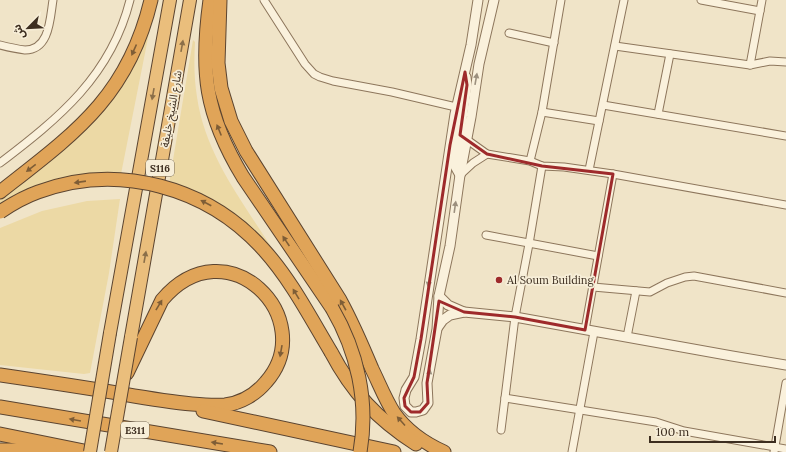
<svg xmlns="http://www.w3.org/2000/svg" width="786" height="452" font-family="Lora,'Noto Sans Arabic',serif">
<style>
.sand{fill:#ecd9a5}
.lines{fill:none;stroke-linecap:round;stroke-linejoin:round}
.minor-casing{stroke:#8d765c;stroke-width:9}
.tertiary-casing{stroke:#8d765c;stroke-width:11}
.trunk-casing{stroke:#5b4430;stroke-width:14}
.motorway-casing{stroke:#5b4430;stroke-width:15}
.minor{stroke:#faf1dc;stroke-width:7}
.tertiary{stroke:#faf1dc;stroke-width:9}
.trunk{stroke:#eabe7c;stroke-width:12}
.motorway{stroke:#e0a458;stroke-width:13}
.trunk-bridge-casing{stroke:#5b4430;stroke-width:14;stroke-linecap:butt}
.motorway-bridge-casing{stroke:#5b4430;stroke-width:15;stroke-linecap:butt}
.trunk-bridge{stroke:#eabe7c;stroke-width:12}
.motorway-bridge{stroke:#e0a458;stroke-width:13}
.oneway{fill:#8b6f49}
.oneway2{fill:#7e5d36}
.oneway3{fill:#9c907e}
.marked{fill:none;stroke:#9e2a2b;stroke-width:3;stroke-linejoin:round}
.poi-dot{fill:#9e2a2b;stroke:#f7eed8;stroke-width:1.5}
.labels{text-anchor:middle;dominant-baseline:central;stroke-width:3.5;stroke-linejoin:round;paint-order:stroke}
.shield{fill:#f7eed8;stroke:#756857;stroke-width:1}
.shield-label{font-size:10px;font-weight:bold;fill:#3d2e20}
.street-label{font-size:11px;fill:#3d2e20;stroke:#f7eed8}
.poi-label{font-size:11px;fill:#3d2e20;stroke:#f7eed8;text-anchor:start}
</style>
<rect width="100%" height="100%" fill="#f0e4c8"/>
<g class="sand">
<path d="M150,28l-29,146 -40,1 -45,11 -36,18v-7l53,-41 86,-104z"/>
<path d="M193,40l2,2c-1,19 -1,36 2,55 9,63 53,114 85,167l-113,-80z"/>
<path d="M120,199l-11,74 -19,100 -6,1 -84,-9v-137l42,-17 45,-10z"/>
</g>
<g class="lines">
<g class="minor-casing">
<g id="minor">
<path d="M264,0l41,64 9,10 6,3 13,4 59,11 64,15"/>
<path d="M701,0l59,11"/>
<path d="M509,33l45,10"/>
<path d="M0,45c8,2 17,4 25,5 25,0 25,-32 28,-50"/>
<path d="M615,46l135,19 20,-4 16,1"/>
<path d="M750,65l12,-65"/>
<path d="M603,105l183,31"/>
<path d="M542,112l57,9"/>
<path d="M658,114l12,-60"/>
<path d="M466,139l21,15 43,7 12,5 22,1 49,7 173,31"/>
<path d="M530,161l12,-49 19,-112"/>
<path d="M0,163c59,-45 111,-87 130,-163"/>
<path d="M589,170l35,-170"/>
<path d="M460,175l13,-12 14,-9"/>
<path d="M486,235l112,21"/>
<path d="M593,287l57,5 17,-9 18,-6 9,-1 92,17"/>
<path d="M585,330l28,-156"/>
<path d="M627,337l9,-46"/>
<path d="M505,398l151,24 28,9 102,18"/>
<path d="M501,430l14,-113 14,-73 13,-78"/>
<path d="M572,452l22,-120"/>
<path d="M774,452l12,-69"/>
</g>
</g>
<g class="tertiary-casing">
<g id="tertiary">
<path d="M478,0l-7,45 -16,69 -34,225 -7,38 -8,13 -2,8 1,8 6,6h5l7,-2 5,-7 -1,-20 10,-54 2,-33 11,-50 10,-71 11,-58 8,-53 15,-64"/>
<path d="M460,175l-5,-9 12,-81 -1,-8"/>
<path d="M439,296l9,9 16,7"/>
<path d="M438,327l5,-7 7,-5 14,-3 51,5 217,39 54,9"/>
</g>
</g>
<g class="trunk-casing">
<g id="trunk">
<path d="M110,333l60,-333"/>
<path d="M131,337l59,-337"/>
</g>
</g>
<g class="motorway-casing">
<g id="motorway">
<path d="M210,0c-10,72 -5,114 33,177l89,131"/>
<path d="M220,0l-2,63 3,25 10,33 15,30 94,149c12,22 22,45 32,69 7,14 13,30 22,44 12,17 30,30 50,39"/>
<path d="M0,192c74,-58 128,-95 151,-192"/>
<path d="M331,352c21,40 46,67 85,92"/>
<path d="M0,375c41,6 82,12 123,19 23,4 46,8 69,10 11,1 22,2 33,1 16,-2 31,-11 41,-23 55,-63 -39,-159 -104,-82l-35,73"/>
<path d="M0,407l270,45"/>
<path d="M203,411l191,41"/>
<path d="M0,434l89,18"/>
<path d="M0,450h50"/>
</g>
</g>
<use href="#minor" class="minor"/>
<use href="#tertiary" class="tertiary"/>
<use href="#trunk" class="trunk"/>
<use href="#motorway" class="motorway"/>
<g class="trunk-bridge-casing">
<g id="trunk-bridge">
<path d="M90,452l20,-119"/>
<path d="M111,452l20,-115"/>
</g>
</g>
<g class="motorway-bridge-casing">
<g id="motorway-bridge">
<path d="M0,212c12,-8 24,-15 38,-20 80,-30 170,-5 226,58 27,30 46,67 67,102"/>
<path d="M332,308c25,43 37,93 28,144"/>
</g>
</g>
<use href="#trunk-bridge" class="trunk-bridge"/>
<use href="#motorway-bridge" class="motorway-bridge"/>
</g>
<defs><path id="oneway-solid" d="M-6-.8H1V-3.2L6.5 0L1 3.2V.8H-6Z"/></defs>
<g class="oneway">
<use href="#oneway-solid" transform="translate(182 46) rotate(-80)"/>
<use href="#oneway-solid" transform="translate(153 94) rotate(100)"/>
<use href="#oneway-solid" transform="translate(145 257) rotate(-80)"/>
</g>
<g class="oneway2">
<use href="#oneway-solid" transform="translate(134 50) rotate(114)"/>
<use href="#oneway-solid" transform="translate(219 130) rotate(-112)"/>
<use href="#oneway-solid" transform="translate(31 168) rotate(142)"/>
<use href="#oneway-solid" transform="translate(80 182) rotate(172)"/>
<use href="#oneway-solid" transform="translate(206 203) rotate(-152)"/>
<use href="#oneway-solid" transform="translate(286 241) rotate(-124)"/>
<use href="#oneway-solid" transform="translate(296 294) rotate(-121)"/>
<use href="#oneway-solid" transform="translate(159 305) rotate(-59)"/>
<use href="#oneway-solid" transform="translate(343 305) rotate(-119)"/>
<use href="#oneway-solid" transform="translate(281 351) rotate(100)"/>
<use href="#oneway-solid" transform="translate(75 420) rotate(-170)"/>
<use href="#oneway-solid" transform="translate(401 421) rotate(-132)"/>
<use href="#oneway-solid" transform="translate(217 443) rotate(-171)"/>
</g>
<g class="oneway3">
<use href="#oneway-solid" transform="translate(476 79) rotate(-80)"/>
<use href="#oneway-solid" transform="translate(455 207) rotate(-82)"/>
<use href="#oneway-solid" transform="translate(429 281) rotate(100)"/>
<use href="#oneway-solid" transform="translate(429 375) rotate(-80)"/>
</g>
<path class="marked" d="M465,72l2,13 -7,50 27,19 55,12 71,8 -28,156 -70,-13 -51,-5 -25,-11 -12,82 1,20 -8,9h-9l-6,-6 -1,-8 10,-21 7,-38 29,-194z"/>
<circle class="poi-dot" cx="499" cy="280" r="4"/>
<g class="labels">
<g class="shield">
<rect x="146" y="160" width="28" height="16" rx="3"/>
<rect x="121" y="422" width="28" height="16" rx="3"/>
</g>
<g class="shield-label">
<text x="160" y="168">S116</text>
<text x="135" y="430">E311</text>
</g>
<g class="street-label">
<text transform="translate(171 109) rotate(-80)">شارع الشيخ خليفة</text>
</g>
<g class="poi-label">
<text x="507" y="280">Al Soum Building</text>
</g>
</g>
<g transform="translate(28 28) rotate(246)" stroke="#f7eed8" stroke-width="3" paint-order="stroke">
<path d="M0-3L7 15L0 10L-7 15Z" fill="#3d2e20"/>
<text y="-6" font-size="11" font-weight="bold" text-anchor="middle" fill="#3d2e20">ش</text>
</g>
<path d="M650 436v6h125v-6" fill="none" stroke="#3d2e20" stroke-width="2"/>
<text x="656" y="436" font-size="12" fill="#3d2e20" stroke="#f7eed8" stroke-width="3" paint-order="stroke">100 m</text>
</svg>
